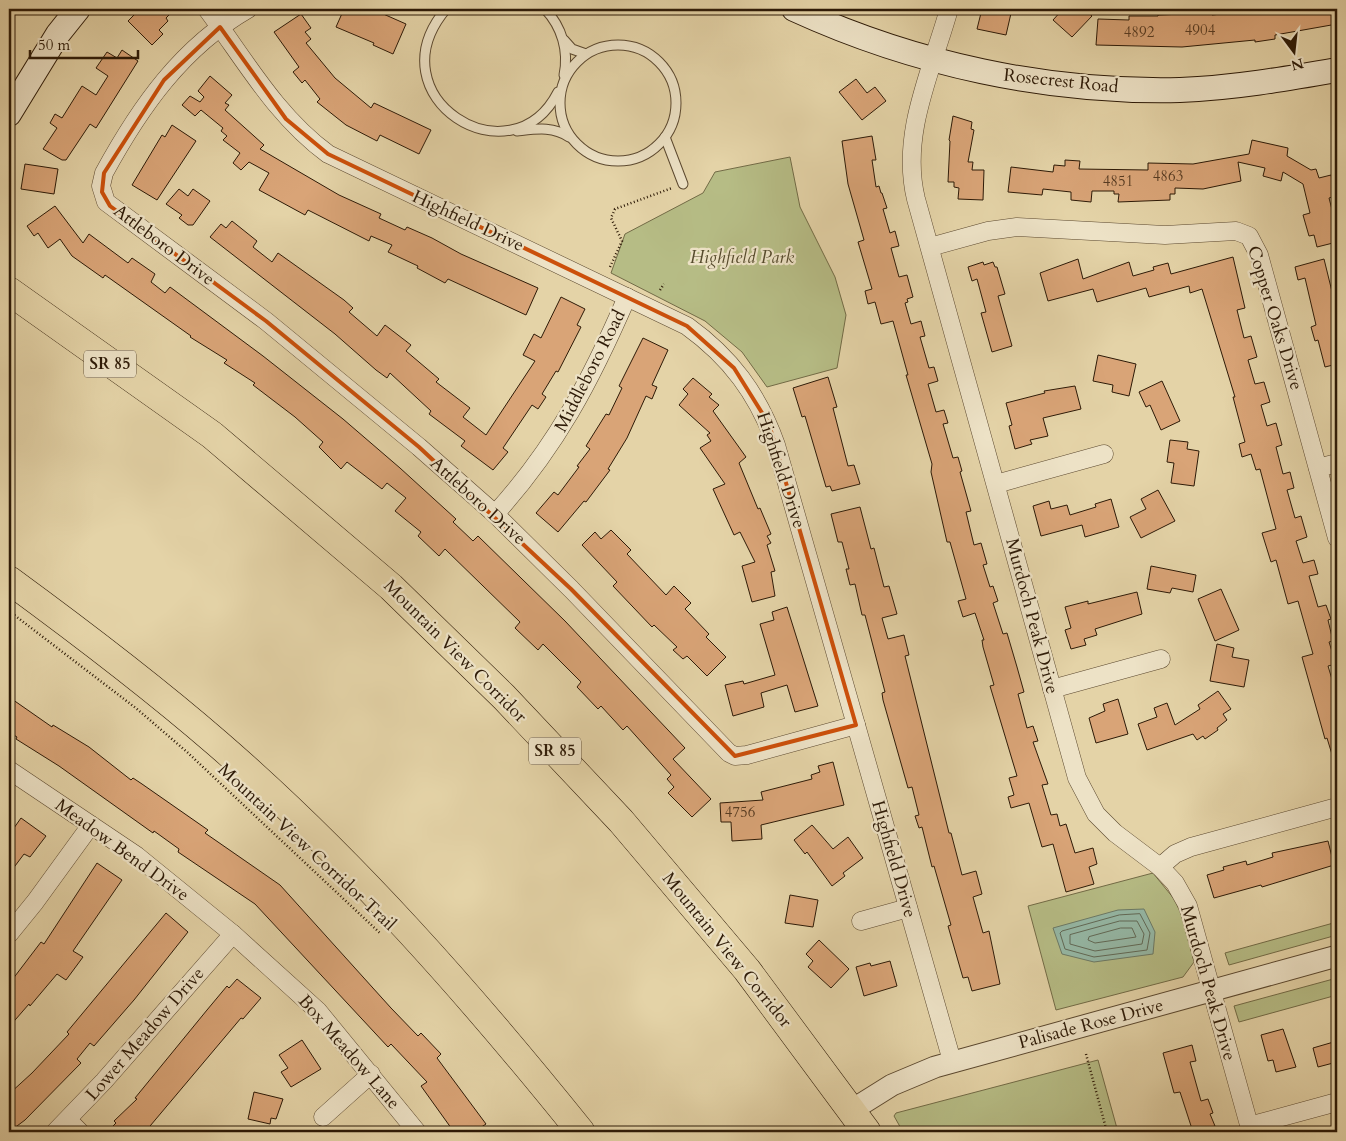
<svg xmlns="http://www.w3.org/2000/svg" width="1346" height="1141" font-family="Cardo,serif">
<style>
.green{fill:#b6bc85;stroke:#726b46}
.water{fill:#95b8a6;stroke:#6b7966}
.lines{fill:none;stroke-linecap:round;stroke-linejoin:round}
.shore{stroke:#616956;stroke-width:1}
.building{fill:#d9a477;stroke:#2d1a07}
.service-casing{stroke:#5b482f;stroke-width:11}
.minor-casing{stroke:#5b482f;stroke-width:19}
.tertiary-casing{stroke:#5b482f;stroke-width:23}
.secondary-casing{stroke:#2d1a07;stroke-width:26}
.trunk-casing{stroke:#2d1a07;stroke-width:29}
.path{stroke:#2d1a07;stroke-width:2.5;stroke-dasharray:1 2.5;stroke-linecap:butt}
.service{stroke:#ede2c6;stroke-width:9}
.minor{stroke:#ede2c6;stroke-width:18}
.tertiary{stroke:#ede2c6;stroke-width:21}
.secondary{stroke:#ede2c6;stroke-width:24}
.trunk{stroke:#e4d3a7;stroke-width:28}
.marked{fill:none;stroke:#cc500b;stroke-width:4;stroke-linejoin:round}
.labels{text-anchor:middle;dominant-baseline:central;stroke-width:4.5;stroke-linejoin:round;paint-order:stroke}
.number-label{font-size:15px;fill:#583c23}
.shield{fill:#ede2c6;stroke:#675640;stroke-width:1}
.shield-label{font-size:16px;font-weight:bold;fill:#2d1a07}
.street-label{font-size:18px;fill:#2d1a07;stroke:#ede2c6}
.park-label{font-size:18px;font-style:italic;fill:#564b2d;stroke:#ede2c6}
</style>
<rect width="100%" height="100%" fill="#e4d3a7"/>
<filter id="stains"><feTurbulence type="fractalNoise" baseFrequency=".004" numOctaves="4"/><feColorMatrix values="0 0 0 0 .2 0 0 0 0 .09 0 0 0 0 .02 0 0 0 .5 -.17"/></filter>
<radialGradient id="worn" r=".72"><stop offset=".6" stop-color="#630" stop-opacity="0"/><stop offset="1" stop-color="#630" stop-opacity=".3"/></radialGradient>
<g class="green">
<path d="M790,157l10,50 35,70 11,38 -9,53 -70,19 -25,-35 -37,-31 -94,-48 14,-39 78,-41 12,-21z"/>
<path d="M1153,873l22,27 13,31 6,31 -11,15 -127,33 -28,-104z"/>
<path d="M1337,922v13l-108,30 -4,-12z"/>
<path d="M1337,978v17l-98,27 -5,-16z"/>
<path d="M1098,1060l20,72h-215l-9,-16 2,-3z"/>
</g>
<path class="water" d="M1144,909l11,23 -2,22 -59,8 -32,-8 -9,-26 65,-18z"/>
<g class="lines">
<g class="shore">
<path d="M1140,914l10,19 -3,17 -53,7 -29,-8 -5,-16 2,-2 57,-16z"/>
<path d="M1120,921h17l7,13 -2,10 -47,7 -25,-7v-9z"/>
<path d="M1121,928h11l4,9 -41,6 -7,-3 1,-3z"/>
</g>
</g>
<g class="building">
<path d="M140,9h35l-9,9 2,3 -9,9 4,4 -11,11 -24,-24z"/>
<path d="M344,9h28l34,15 -13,30 -20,-9 1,-2 -38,-16z"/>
<path d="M982,9h30l-6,26 -29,-6z"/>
<path d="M1063,9h21l8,7 -20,21 -19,-17z"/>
<path d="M1269,9h66l2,15 -62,11v4l-20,3v-2l-73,7 -86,-2 2,-26 31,1v-4h29v-1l54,-2v2z"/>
<path d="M301,14l10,14 -6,4 6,7 -5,4 29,35 36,30 3,-5 57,27 -12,24 -39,-19 -3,6 -31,-16 -29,-23 3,-3 -15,-19 -3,3 -9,-11 6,-5 -25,-35z"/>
<path d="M122,50l16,11 -42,67 -6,-4 -24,36h-4l-19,-11 14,-21 -7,-5 5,-9 7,4 20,-32 14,9 12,-19 -12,-8 11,-16 10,6z"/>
<path d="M210,76l22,19 -7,8 4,2 -4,5 39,35 -4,4 79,46 42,19 -2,4 26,12 2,-3 25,11 29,16 77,34 -12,27 -78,-36 -3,4 -28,-15 1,-2 -30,-14 4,-7 -21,-9 -2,5 -61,-31 -3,5 -46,-25 10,-17 -20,-11 -8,8 -8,-7 7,-10 -17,-13 4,-4 -6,-5 2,-3 -22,-18 -6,6 -13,-11 8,-9 10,6 4,-5 -6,-6z"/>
<path d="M856,79l11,14 8,-6 11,14 -24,19 -23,-28z"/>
<path d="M953,116l19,6 -1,7 3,1 -6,32h5l-1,8h12l-1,30 -25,-1 1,-11 -5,-1v-5h-6l2,-41 -1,-1z"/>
<path d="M172,125l24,16 -39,59 -25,-15 30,-50 3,2z"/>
<path d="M872,136l4,24h-4l4,27 3,-1 2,7h1l5,15 -4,1 7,24 5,-2 4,15 -8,2 8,29 8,-2 6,22 -6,2 1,3 -3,1 6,21 10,-3 4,15 -5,1 9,31 5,-1 4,14 -10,3 8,28 8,-2 4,13 -5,1 10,34 5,-1 4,14 -2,1 11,39 -5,1 8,33 7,-2 6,21 -4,1 7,22 3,-1 5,15 -5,2 10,31 4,-1 10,34 7,25 -6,2 9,34 6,-2 5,15 -5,1 15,42 -6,1 9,30 6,-1 3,12 6,-2 9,29 18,-5 4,16 -8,3 5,17 -28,8 -13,-48 -11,3 -13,-44 -18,5 -3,-11 6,-2 -5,-17 8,-2 -27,-90 4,-1 -11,-38 -1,-7h2l-9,-27 -12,4 -5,-16 8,-2 -16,-57h-3l-16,-70 1,-8 -26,-89h2l-15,-54 -12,3 -6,-22 -7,2 -3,-13 7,-2 -14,-47 6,-2 -16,-56 -6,-43z"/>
<path d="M1252,140l36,8 -1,8 24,14 5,-1 3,9 12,-3 5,21 -7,2 8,31v13l-20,5 -3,-12 -5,1 -6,-21 7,-2 -7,-29 -20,-12 -2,9 -18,-5 2,-8 -27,-6 3,19 -38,8 -28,-1v6h-5v6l-52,2 1,-8h-5v-3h-22l-1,11 -20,-2v-8l-28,-3 -1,6 -34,-3 3,-25 42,5 1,-7 11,1v-6l15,1 -1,8 69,1v-7l45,1 56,-10z"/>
<path d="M25,164l33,5 -4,25 -33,-5z"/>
<path d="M179,189l9,7 5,-7 17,12 -17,24h-5l-9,-7 3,-3 -16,-11z"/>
<path d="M55,206l28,37 6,-9 39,29 4,-5 23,16 -4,8 14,11 5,-6 93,69 80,63 57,49 56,51 -3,3 20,19 5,-5 87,85 120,127 -12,11 38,40 -19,18 -24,-24 6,-6 -7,-8 4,-4 -44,-49 -4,4 -22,-24 -3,3 -21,-22 4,-5 -38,-38 -5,6 -23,-22 5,-6 -75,-73 -6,7 -21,-20 3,-4 -26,-21 11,-13 -19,-15 -5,6 -35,-27 -6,7 -22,-22 4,-5 -28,-25 -42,-32 2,-2 -31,-20 3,-3 -37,-23 1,-1 -86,-61 -2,3 -31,-22 -12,-17 -12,9 -10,-15 -4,3 -7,-10z"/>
<path d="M232,221l25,20 -4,6 19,15 6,-9 66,47 9,8 -4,4 28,24 8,-11 26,20 -5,6 33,28 -3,3 34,26 -7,9 23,18 49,-74 -12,-6 11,-21 7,4 20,-41 24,12 -8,16 4,2 -23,45 -2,-1 -14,23 4,3 -8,12 -6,-4 -29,43 5,4 -15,18 -32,-24 4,-5 -36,-27 2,-3 -41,-38 -3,5 -11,-8 -41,-36 -125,-97 11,-13 5,4z"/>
<path d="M1233,257l12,51 -8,2 7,28 7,-2 6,21 -9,3 7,24 9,-2 6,20 -9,3 6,21 9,-3 6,22 -6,2 7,27 7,-2 4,16 -7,2 8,28 6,-2 6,21 -11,4 7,22 11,-3 4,14 -9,2 9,31 8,-2 5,14 -3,1 5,21 -4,1 7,22 -8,2 9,30v65h-3l-7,-23 -2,1 -23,-82 11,-3 -15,-53 -10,3 -12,-44 -5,2 -9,-29 14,-4 -16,-60 -4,1 -5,-16 -9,3 -3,-13 6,-2 -12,-45h2l-33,-108 -12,4 -1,-7 -40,11 -3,-9 -49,14 -4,-13 -45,12 -8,-28 38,-14 5,20 46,-17 4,14 21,-6 -1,-3 15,-4 3,11z"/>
<path d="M1324,259l13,53v52l-12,3 -7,-27 -3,1 -4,-14 5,-2 -11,-47 -7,2 -3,-13z"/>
<path d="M983,262l1,3 9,-3 2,5h2l8,27 -7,2 14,50 -20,6 -11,-39 5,-1 -9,-33 -5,2 -4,-14z"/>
<path d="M643,338l25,12 -16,35 5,2 -5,12 -6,-3 -19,42 -19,31 2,1 -24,32 -2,-1 -26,31 -22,-19 18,-21 4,3 21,-28 -2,-1 13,-17 -4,-3 20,-32 3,1 13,-27 -3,-2z"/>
<path d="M1098,355l38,9 -7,32 -17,-4 1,-7 -20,-4z"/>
<path d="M828,377l9,30 -4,1 15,58 6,-1 6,19 -28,7 -2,-5 -4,1 -21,-71 -3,1 -9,-29z"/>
<path d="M693,378l19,16 -3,3 10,8 -6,6 33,46 -7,6 19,46 2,-1 11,26 -4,2 4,7 -4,2 8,26 -4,1 4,24 -23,6 -10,-36 13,-4 -15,-30 -6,3 -21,-46 12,-5 -25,-36 11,-7 -4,-6 3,-2 -31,-28 9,-11 -5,-5z"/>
<path d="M1162,381l18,40 -19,9 -11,-25 -4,2 -7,-15z"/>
<path d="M1075,386l6,23 -38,9 5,18 -18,4 2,4 -17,5 -6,-23 3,-1 -6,-22 39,-10 -1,-2z"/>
<path d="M1170,440l18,2 -1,7 12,2 -5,35 -23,-3 3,-20 -7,-1z"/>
<path d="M1158,490l17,31 -34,17 -11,-21 16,-8 -5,-10z"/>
<path d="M1111,499l8,28 -34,10 -3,-12 -41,11 -8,-30 16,-5 2,8 16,-4 3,10 26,-8 -1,-3z"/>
<path d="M860,507l11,42 3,-1 10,39 5,-1 8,28 -15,4 6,21 16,-4 5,20 -4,1 44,177h2l11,42 14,-4 6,23 -9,3 10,36 6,-2 11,53 -28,7 -4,-14 -5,1 -15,-52 3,-1 -17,-59 -2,1 -10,-40 -3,1 -4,-12 4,-1 -7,-28 -4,1 -25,-88 -1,-7 3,-1 -20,-77h-3l-7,-31 -5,1 -4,-16h3l-7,-27h-4l-7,-28z"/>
<path d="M611,530l20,20 -4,4 39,41 8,-9 17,17 -6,6 24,25 -3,3 20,20 -19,19 -20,-20 -4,3 -10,-9 4,-3 -23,-22 -2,2 -39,-41 4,-4 -35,-37 13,-13 6,7z"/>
<path d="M1151,566l45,9 -3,17 -21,-4 -2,5 -23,-4z"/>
<path d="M1221,589l18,41 -24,11 -17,-42z"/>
<path d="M1137,592l5,22 -47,15 2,6 -13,4 2,6 -15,4 -6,-19 6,-2 -6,-21 23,-6v3z"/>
<path d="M787,607l31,99 -23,6 -8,-27 -26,8 3,14 -31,9 -8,-31 18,-4 1,3 31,-9 -15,-51 14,-4 -2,-8z"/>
<path d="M1217,644l17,4 -2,9 17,3 -5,27 -34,-6z"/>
<path d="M1218,691l13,18 -8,5 4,6 -10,8 1,2 -13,9 -2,-3 -6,4 -4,-6 -46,16 -9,-26 19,-7 -3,-9 13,-5 8,22 25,-16 -2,-4z"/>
<path d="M9,697l43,30 1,-2 36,22 42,33 2,-2 9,6 66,46 -3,3 75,52 111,123 27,28 3,-3 20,21 -4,4 49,66 -12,8h-20l-33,-46 6,-4 -36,-38 -3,3 -133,-143 -77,-52 1,-3 -25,-18 -1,2 -94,-67 -43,-27 1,-2 -8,-5z"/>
<path d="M1118,699l10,35 -32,9 -7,-25 16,-7 -2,-7z"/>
<path d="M833,762l11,43 -83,20 1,14 -30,2 -1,-19h-10l-1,-19 43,-3 -2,-8 51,-13 -1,-4 9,-3 -2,-6z"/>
<path d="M21,818l25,18 -16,21 -6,-3 -15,20v-39z"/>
<path d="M812,825l21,24 15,-12 15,21 -20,15 2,3 -13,10 -25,-34 -2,2 -11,-14z"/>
<path d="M1328,841l6,24 -72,22 -1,-2 -47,13 -7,-23 17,-5 -1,-3 23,-6 1,4 26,-8 -1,-4z"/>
<path d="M97,863l25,17 -49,71 10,6 -17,23 -9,-6 -27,32 -1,-2 -20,23v-43l32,-42 3,2z"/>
<path d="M790,895l28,5 -5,27 -28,-4z"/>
<path d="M166,913l22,19 -54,68 -40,46 -4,-3 -13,16 4,4 -56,57 -16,12v-38l23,-21 37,-39 -2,-2z"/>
<path d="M819,940l30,29 -18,19 -23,-21 5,-6 -7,-7z"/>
<path d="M890,961l7,25 -33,10 -8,-29 14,-4 1,3z"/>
<path d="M237,979l24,19 -18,21 -2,-1 -96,114h-38l9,-9 -2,-2 23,-22 -2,-1 72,-88 20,-24 2,2z"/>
<path d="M1283,1029l13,38 -20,5 -3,-12 -5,1 -7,-26z"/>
<path d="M302,1040l19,29 -30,18 -10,-15 7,-4 -9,-13z"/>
<path d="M1337,1041v21l-19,5 -5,-19z"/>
<path d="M1192,1045l4,16 -6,1 11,39 7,-2 5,14 -3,1 5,12 -4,1 1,5h-19l-13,-40 -6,1 -11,-40z"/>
<path d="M254,1092l29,7 -7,20 -5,-1 -1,6 -22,-5z"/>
</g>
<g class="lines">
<g class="service-casing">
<g id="service">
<path d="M446,9c-74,88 65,175 112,83"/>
<path d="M545,9c17,18 24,42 19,66"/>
<path d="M564,40l8,9 14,5"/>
<circle cx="618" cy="103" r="58"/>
<path d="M517,131c19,-2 36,-5 52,6"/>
<path d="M665,137l18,47"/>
</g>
</g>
<g class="minor-casing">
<g id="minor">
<path d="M207,9c38,51 69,107 121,145l359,172c43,31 71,68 89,119l176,616"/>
<path d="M248,9c-66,38 -108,98 -144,164l-3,13 5,16 160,119 153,126 76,67 76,75 158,164 6,3 12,-1 109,-30"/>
<path d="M949,9c-17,61 -49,125 -33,190l161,579 19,36 19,19 45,34 15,16 13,23 63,226"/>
<path d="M930,247l58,-16 29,-4 148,8 71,-4 13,5 10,19 78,283"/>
<path d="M1318,468l19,-5"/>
<path d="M996,484l108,-30"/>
<path d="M495,514c61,-67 96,-134 132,-217"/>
<path d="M1052,689l109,-30"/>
<path d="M9,770l128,86 96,78 85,77 99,121"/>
<path d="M1160,867l15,-13 16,-7 146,-40"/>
<path d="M861,921l47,-13"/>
<path d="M9,934l26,-32 56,-77"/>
<path d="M323,1117l48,-43"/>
<path d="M68,1120l12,12"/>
<path d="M1249,1126l88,-24"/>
<path d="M55,1132l49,-51 129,-147"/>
</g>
</g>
<g class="tertiary-casing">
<path id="tertiary" d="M852,1110l40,-25 43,-18 402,-111"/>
</g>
<g class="secondary-casing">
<g id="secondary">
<path d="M794,9c120,55 253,84 386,81 53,-2 105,-11 157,-20"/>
<path d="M9,114l49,-80 20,-25"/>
</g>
</g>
<g class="trunk-casing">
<g id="trunk">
<path d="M9,291l203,144 179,152 113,110 117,124 126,149 120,162"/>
<path d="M9,580c71,52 141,105 208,163 134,116 253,251 364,389"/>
</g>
</g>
<g class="path">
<path d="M610,267l12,-26 -11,-23 4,-9 57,-21"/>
<path d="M660,290l4,-6"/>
<path d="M9,611l128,98 50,43 194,182"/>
<path d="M1086,1054l21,78"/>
</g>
<use href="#service" class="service"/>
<use href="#minor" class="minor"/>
<use href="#tertiary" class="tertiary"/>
<use href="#secondary" class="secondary"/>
<use href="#trunk" class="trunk"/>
</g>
<path class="marked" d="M220,27l66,92 42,35 359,172 47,42 35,56 87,301 -121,31 -164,-167 -152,-142 -153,-126 -156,-115 -8,-14 2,-19 60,-93z"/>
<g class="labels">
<g class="number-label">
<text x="1200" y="30">4904</text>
<text x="1139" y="32">4892</text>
<text x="1168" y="176">4863</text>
<text x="1118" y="181">4851</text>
<text x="740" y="812">4756</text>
</g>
<g class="shield">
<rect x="84" y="350.5" width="52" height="27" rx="4"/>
<rect x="529" y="737.5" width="52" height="27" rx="4"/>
</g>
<g class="shield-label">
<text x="110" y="364">SR 85</text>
<text x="555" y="751">SR 85</text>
</g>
<g class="street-label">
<text transform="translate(1061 81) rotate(6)">Rosecrest Road</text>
<text transform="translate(468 221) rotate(25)">Highfield Drive</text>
<text transform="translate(164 245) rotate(37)">Attleboro Drive</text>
<text transform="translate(1275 318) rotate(73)">Copper Oaks Drive</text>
<text transform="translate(590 371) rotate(-63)">Middleboro Road</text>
<text transform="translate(781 470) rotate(72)">Highfield Drive</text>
<text transform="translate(478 501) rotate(42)">Attleboro Drive</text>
<text transform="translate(1032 616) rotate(75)">Murdoch Peak Drive</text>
<text transform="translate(455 651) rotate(45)">Mountain View Corridor</text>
<text transform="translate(307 847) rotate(43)">Mountain View Corridor Trail</text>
<text transform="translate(122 850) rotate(36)">Meadow Bend Drive</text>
<text transform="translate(894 859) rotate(74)">Highfield Drive</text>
<text transform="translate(727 950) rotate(51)">Mountain View Corridor</text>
<text transform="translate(1208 983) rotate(74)">Murdoch Peak Drive</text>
<text transform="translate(1091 1024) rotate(-15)">Palisade Rose Drive</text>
<text transform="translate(145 1034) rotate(-49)">Lower Meadow Drive</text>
<text transform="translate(349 1052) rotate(49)">Box Meadow Lane</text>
</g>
<g class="park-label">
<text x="742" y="257">Highfield Park</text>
</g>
</g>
<rect width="1346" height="1141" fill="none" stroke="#e4d3a7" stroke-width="30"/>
<rect x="10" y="10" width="1326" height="1121" fill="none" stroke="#2d1a07" stroke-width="2.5"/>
<rect x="15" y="15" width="1316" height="1111" fill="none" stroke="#2d1a07"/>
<g transform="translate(1294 52) rotate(165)" stroke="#ede2c6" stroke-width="4" paint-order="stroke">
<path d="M0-4L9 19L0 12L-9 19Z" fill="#2d1a07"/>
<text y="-8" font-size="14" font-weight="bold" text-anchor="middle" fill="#2d1a07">N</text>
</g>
<path d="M30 50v8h108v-8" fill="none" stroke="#2d1a07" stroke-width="2.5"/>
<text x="38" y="50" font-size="15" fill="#2d1a07" stroke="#ede2c6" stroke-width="4" paint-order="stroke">50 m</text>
<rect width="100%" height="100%" filter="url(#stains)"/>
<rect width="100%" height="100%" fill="url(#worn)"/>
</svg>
